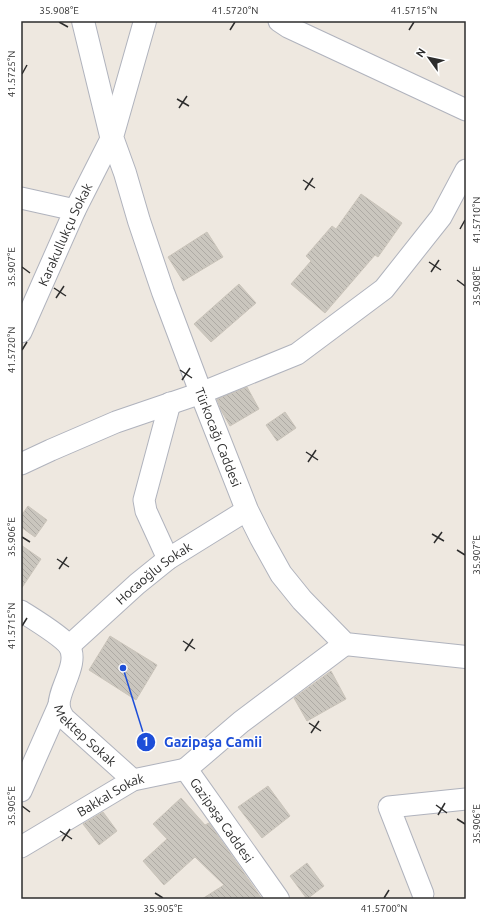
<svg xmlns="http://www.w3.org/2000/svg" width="487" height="920" font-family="Ubuntu,sans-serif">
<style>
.building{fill:url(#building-back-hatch);stroke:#cac4ba}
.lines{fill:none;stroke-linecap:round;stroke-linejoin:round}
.minor-casing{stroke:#b0b3bd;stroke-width:23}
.tertiary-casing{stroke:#b0b3bd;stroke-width:24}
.minor{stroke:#fff;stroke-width:21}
.tertiary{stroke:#fff;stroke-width:22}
.ticks{fill:none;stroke:#2d2d2d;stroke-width:1.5}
.labels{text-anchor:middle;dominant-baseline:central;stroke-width:3;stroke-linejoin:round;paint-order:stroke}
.street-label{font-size:13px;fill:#2d2d2d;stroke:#fff}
.leader{fill:none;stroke:#1d4ed8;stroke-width:1.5}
.callout-dot{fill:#1d4ed8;stroke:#fff;stroke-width:1.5}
.mark-label{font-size:12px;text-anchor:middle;font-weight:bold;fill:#fff}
.callout-label{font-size:14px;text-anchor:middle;font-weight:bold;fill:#1d4ed8;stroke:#fff;stroke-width:3;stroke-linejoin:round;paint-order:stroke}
.neatline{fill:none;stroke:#2d2d2d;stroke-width:1.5}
.ticks-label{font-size:10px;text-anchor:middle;fill:#2d2d2d}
</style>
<defs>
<pattern id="building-back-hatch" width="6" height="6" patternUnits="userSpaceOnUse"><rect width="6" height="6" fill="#cac6be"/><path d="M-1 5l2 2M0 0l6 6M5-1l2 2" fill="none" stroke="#aeaaa4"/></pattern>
</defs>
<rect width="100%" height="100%" fill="#eee8e0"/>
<g class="building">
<path d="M361,194l41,29 -24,34 -3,-2 -50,58 -34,-29 20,-23 -5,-5 26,-30 4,3z"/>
<path d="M207,232l16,25 -40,24 -15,-24z"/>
<path d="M239,284l17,19 -45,39 -17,-18z"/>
<path d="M247,387l12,22 -29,17 -9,-16 -4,-11z"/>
<path d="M285,412l11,16 -19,13 -11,-16z"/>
<path d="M28,506l19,14 -12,17 -14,-10v-11z"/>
<path d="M21,545l20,14 -20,30z"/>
<path d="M110,636l47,29 -21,35 -47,-30z"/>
<path d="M331,671l15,28 -39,22 -13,-23z"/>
<path d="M268,786l22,30 -28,22 -24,-31z"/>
<path d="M181,798l24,27 4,-2 53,76h-60l22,-14 -29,-28 -31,28 -21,-24 24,-22 -14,-15z"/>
<path d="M103,812l14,19 -18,14 -16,-21z"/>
<path d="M307,863l17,23 -17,13 -17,-23z"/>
</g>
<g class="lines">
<g class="minor-casing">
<g id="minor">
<path d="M279,21l9,6 178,83"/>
<path d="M21,198l54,12"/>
<path id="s1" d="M21,332l54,-122 37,-73"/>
<path d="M21,464l30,-14 65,-28 85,-29 96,-39 87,-65 57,-72 25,-47"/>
<path d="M168,559l-22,-48 -2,-11 26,-97"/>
<path id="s2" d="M21,611c11,7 41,25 48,35 11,17 -11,43 -10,60 1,5 2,8 5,12l69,62"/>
<path id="s3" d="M69,646l68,-62 31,-25 79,-49"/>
<path d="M21,791l38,-86"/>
<path id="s4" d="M21,847l112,-67 53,-11"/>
<path d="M423,894l-34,-87 77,-8"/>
</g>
</g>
<g class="tertiary-casing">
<g id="tertiary">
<path d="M83,21l28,115"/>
<path id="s5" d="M145,21l-33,116 13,36 14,48 24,71 38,101 46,117 14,28 20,36 21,26 43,44 121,13"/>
<path d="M278,899l-92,-130 55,-47 104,-78"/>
</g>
</g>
<use href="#minor" class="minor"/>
<use href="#tertiary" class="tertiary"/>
</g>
<path class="ticks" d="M59,22l9,5M230,30l5,-8M409,30l5,-8M22,74l5,-9M177,99l12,7M179,108l8,-12M303,180l12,8M305,190l8,-12M460,229l5,-9M429,262l12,8M22,267l8,6M431,272l8,-12M457,280l8,6M54,288l12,8M56,298l8,-12M22,350l5,-8M180,370l12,8M182,380l8,-12M306,452l12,8M308,462l8,-12M432,534l12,7M22,537l8,5M434,543l8,-11M457,550l8,5M57,559l12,8M59,569l8,-12M22,626l5,-8M183,641l12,8M185,651l8,-12M309,723l12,8M311,733l8,-12M436,805l11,8M22,806l8,6M438,815l7,-12M457,819l8,5M60,831l12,8M62,841l8,-12M155,893l8,5M384,898l5,-8"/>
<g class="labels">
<g class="street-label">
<text stroke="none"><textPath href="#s1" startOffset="107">Karakullukçu Sokak</textPath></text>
<text stroke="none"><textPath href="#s5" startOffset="439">Türkocağı Caddesi</textPath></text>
<text stroke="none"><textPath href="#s3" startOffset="112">Hocaoğlu Sokak</textPath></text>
<text stroke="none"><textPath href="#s2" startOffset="162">Mektep Sokak</textPath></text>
<text stroke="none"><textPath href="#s4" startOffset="104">Bakkal Sokak</textPath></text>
<text transform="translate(222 820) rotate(55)">Gazipaşa Caddesi</text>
</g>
</g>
<path class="leader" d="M123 668L146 742"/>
<g class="callout-dot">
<circle cx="123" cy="668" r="4"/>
<circle cx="146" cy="742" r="10"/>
</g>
<g class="mark-label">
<text x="146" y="746">1</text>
</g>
<g class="callout-label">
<text x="213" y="747">Gazipaşa Camii</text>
</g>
<rect width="487" height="920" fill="none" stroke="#ffffff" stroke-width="44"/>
<g transform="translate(429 58) rotate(303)" stroke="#ffffff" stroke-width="3" paint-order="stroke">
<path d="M0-3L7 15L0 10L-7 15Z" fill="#2d2d2d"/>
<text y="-6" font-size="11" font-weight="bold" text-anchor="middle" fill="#2d2d2d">N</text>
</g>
<rect x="22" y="22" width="443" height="876" class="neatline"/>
<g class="ticks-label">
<text x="59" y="14">35.908°E</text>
<text x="235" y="14">41.5720°N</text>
<text x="414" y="14">41.5715°N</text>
<text transform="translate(11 74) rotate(-90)" y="4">41.5725°N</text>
<text transform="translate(476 220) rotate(-90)" y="4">41.5710°N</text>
<text transform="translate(11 267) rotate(-90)" y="4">35.907°E</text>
<text transform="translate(476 286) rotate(-90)" y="4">35.908°E</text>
<text transform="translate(11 350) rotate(-90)" y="4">41.5720°N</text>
<text transform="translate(11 537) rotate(-90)" y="4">35.906°E</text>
<text transform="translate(476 555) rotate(-90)" y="4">35.907°E</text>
<text transform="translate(11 626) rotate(-90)" y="4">41.5715°N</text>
<text transform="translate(11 806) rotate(-90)" y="4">35.905°E</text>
<text transform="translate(476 824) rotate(-90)" y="4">35.906°E</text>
<text x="163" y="912">35.905°E</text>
<text x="384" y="912">41.5700°N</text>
</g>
</svg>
